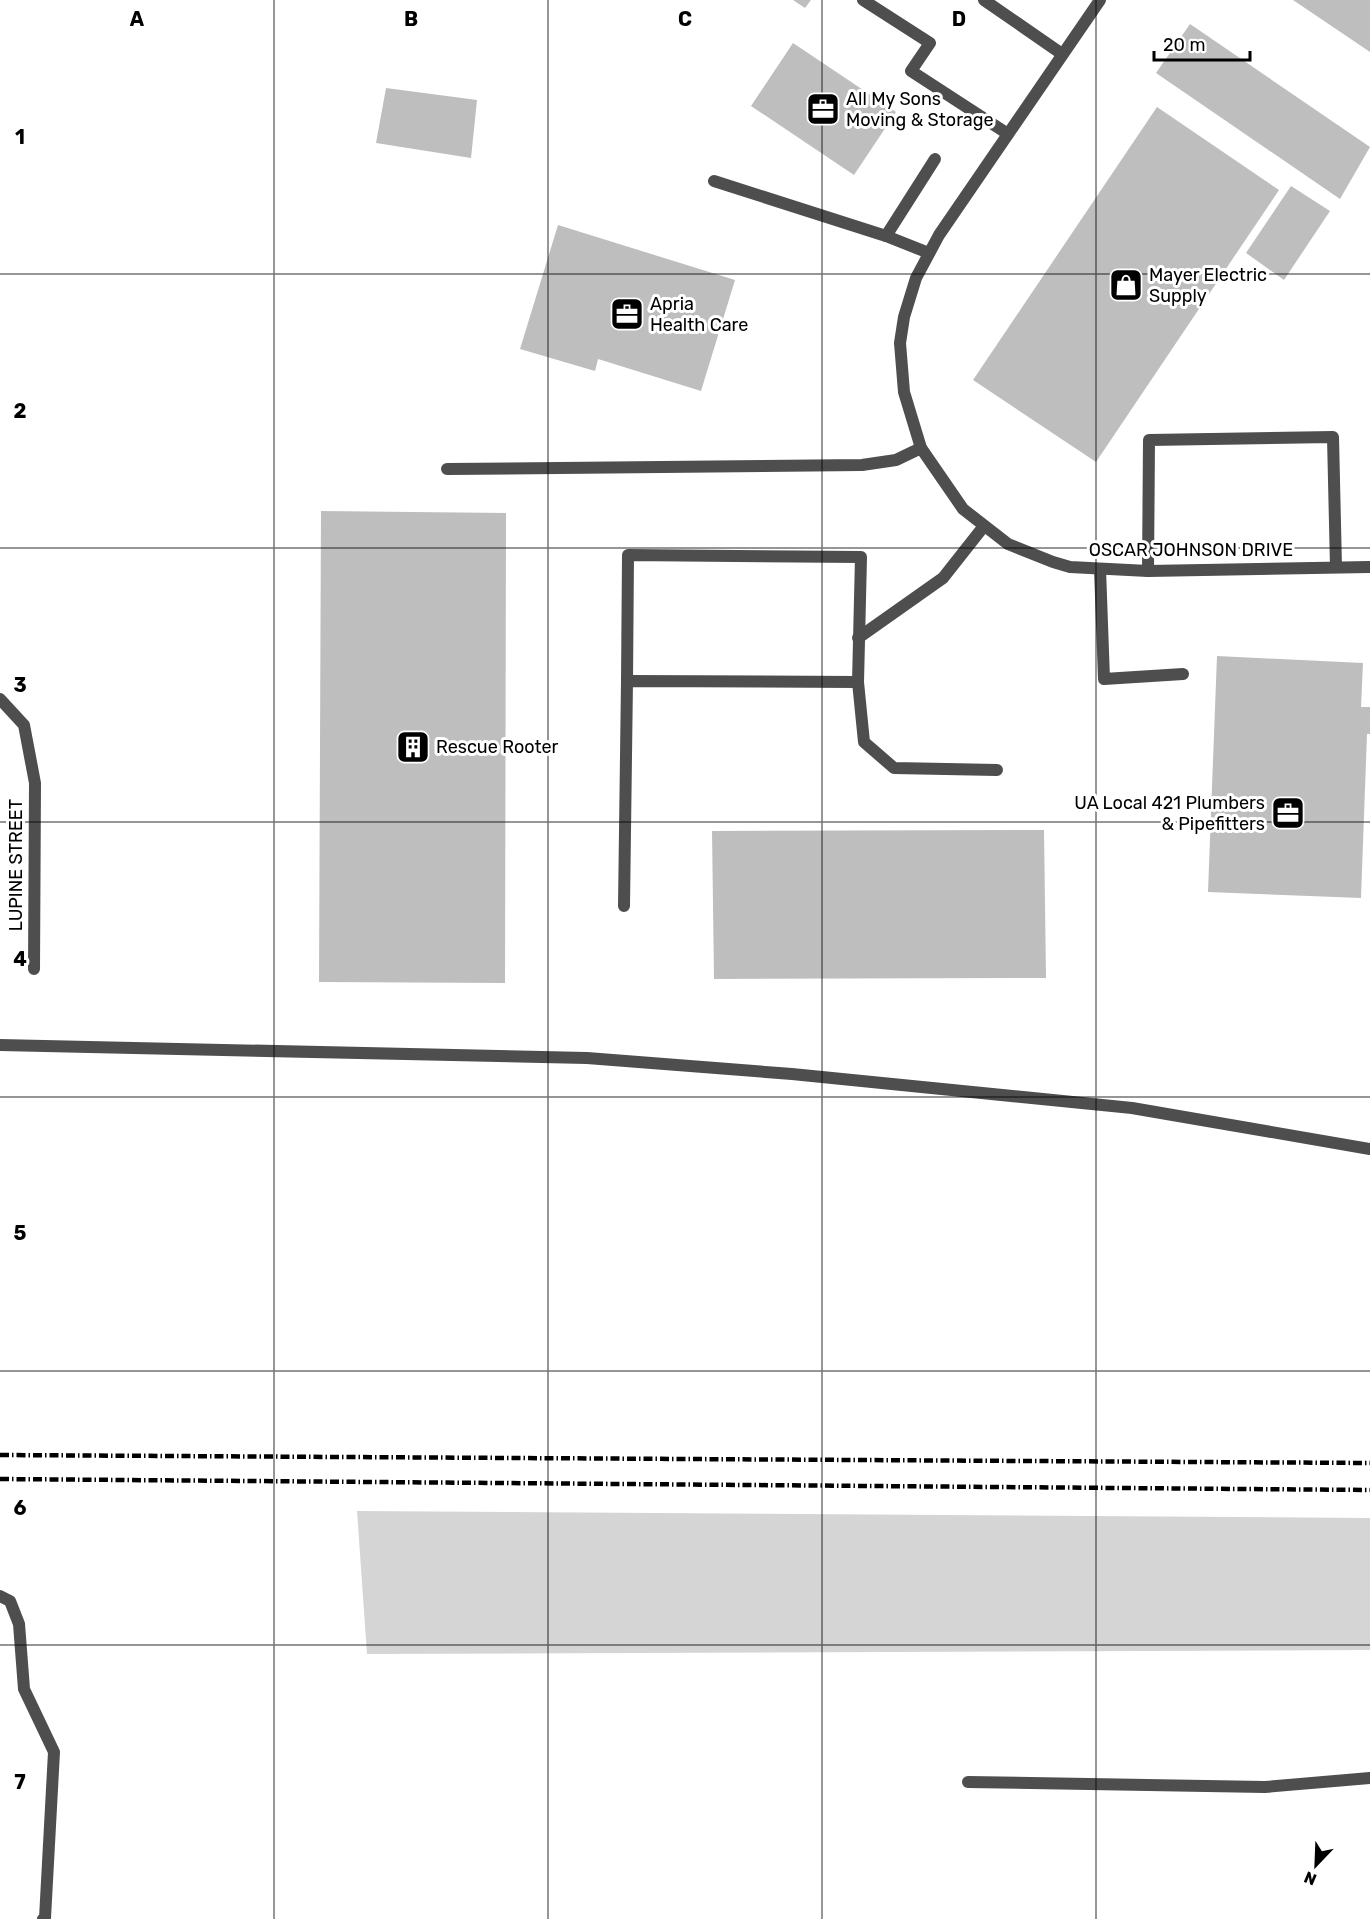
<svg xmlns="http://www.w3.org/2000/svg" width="1370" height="1919" font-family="Rubik,sans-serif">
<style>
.green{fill:#d5d5d5}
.building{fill:#bebebe}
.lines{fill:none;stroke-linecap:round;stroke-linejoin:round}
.lane{stroke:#4e4e4e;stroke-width:12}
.street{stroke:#4e4e4e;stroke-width:12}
.rail{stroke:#000;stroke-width:4.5;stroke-dasharray:9 3 1.5 3;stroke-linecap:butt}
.grid{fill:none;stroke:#000;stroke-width:1.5;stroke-opacity:0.55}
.labels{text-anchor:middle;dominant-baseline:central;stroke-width:6;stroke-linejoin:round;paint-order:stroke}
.poi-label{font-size:18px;fill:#000;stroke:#fff;text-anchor:start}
.street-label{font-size:18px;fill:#000;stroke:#fff}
.grid-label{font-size:20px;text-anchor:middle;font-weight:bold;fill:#000;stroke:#fff;stroke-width:6;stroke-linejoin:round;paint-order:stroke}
</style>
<rect width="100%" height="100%" fill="#fff"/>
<path class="green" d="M357,1511l1013,7v132l-1003,4z"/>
<g class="building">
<path d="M793,0h18l-6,8z"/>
<path d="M1293,0h77v52z"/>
<path d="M1190,24l180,123 -30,52 -184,-126z"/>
<path d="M793,43l103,69 -42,63 -103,-69z"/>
<path d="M386,88l91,12 -6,58 -95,-15z"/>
<path d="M1157,107l122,83 -183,272 -123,-82z"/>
<path d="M1291,186l39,25 -46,69 -38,-27z"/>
<path d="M558,225l177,55 -34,111 -103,-32 -3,12 -75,-22z"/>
<path d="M321,511l185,2 -1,470 -186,-1z"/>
<path d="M1217,656l146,7 -2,44h9v27h-3l-6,164 -153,-6z"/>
<path d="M1044,830l2,148 -332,1 -2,-148z"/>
</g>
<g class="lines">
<g class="lane">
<path d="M863,0l67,43 -19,28 97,63"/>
<path d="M984,0l78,54"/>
<path d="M714,181l172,55 43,17"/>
<path d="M886,236l49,-77"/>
<path d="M447,469l415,-4 34,-5 25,-12"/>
<path d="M1100,569l4,110 79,-5"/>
<path d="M1148,571l1,-131 184,-3 3,130"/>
<path d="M858,638l85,-60 41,-52"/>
<path d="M627,681l1,-126 233,2 -3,125 6,60 30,26 103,2"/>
<path d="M624,906l3,-225 231,1"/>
<path d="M0,1045l587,13 205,16 340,34 238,41"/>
<path d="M0,1596l10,5 9,23 5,65 30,63 -9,166 -2,1"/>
<path d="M968,1782l297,5 105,-9"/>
</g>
<g class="street">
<path d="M1100,0l-161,235 -23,43 -12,39 -4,26 4,49 17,56 42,61 45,35 45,18 17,5 78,4 222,-4"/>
<path d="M0,699l24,26 11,58 -1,186"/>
</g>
<g class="rail">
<path d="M0,1455l1370,8"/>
<path d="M0,1479l1370,11"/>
</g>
</g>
<path class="grid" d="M274,0v1919M548,0v1919M822,0v1919M1096,0v1919M0,274h1370M0,548h1370M0,822h1370M0,1097h1370M0,1371h1370M0,1645h1370"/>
<defs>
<g id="office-square" transform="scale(1.725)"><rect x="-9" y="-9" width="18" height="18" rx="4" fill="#000" stroke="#fff"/><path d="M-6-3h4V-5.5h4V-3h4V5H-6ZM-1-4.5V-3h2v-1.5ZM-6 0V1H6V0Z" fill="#fff"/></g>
<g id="shop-square" transform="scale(1.725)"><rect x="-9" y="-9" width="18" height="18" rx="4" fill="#000" stroke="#fff"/><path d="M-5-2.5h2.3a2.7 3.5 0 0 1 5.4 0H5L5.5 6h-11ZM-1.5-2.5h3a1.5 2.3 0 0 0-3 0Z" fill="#fff"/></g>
<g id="building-square" transform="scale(1.725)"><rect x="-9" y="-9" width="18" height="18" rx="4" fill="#000" stroke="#fff"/><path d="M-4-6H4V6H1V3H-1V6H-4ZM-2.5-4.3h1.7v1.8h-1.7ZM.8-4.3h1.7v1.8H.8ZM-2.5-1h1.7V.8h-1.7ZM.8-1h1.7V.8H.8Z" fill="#fff"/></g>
</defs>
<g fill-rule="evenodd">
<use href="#office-square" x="823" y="109"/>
<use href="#shop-square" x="1126" y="285"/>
<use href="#office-square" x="627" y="314"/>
<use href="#building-square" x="413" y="747"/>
<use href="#office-square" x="1288" y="813"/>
</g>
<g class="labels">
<g class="poi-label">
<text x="846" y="99">All My Sons<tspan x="846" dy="21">Moving &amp; Storage</tspan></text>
<text x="1149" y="275">Mayer Electric<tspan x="1149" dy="21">Supply</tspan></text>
<text x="650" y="304">Apria<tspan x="650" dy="21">Health Care</tspan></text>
<text x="436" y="747">Rescue Rooter</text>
<text x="1265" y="803" text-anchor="end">UA Local 421 Plumbers<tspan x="1265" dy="21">&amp; Pipefitters</tspan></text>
</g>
<g class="street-label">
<text x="1191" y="550">OSCAR JOHNSON DRIVE</text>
<text transform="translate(16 865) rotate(-90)">LUPINE STREET</text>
</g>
</g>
<g class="grid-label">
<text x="137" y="26">A</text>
<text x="411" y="26">B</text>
<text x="685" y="26">C</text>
<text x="959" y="26">D</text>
<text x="20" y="144">1</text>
<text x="20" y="418">2</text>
<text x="20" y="692">3</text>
<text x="20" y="966">4</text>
<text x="20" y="1240">5</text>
<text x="20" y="1515">6</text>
<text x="20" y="1789">7</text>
</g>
<g transform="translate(1316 1865) rotate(203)" stroke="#ffffff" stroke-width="4.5" paint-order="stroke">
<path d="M0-4.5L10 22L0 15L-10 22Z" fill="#000000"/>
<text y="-9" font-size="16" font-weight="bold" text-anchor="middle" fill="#000000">N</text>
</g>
<path d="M1154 51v9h96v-9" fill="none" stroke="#000000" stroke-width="3"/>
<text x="1163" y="51" font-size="18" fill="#000000" stroke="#ffffff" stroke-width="4.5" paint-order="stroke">20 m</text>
</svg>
